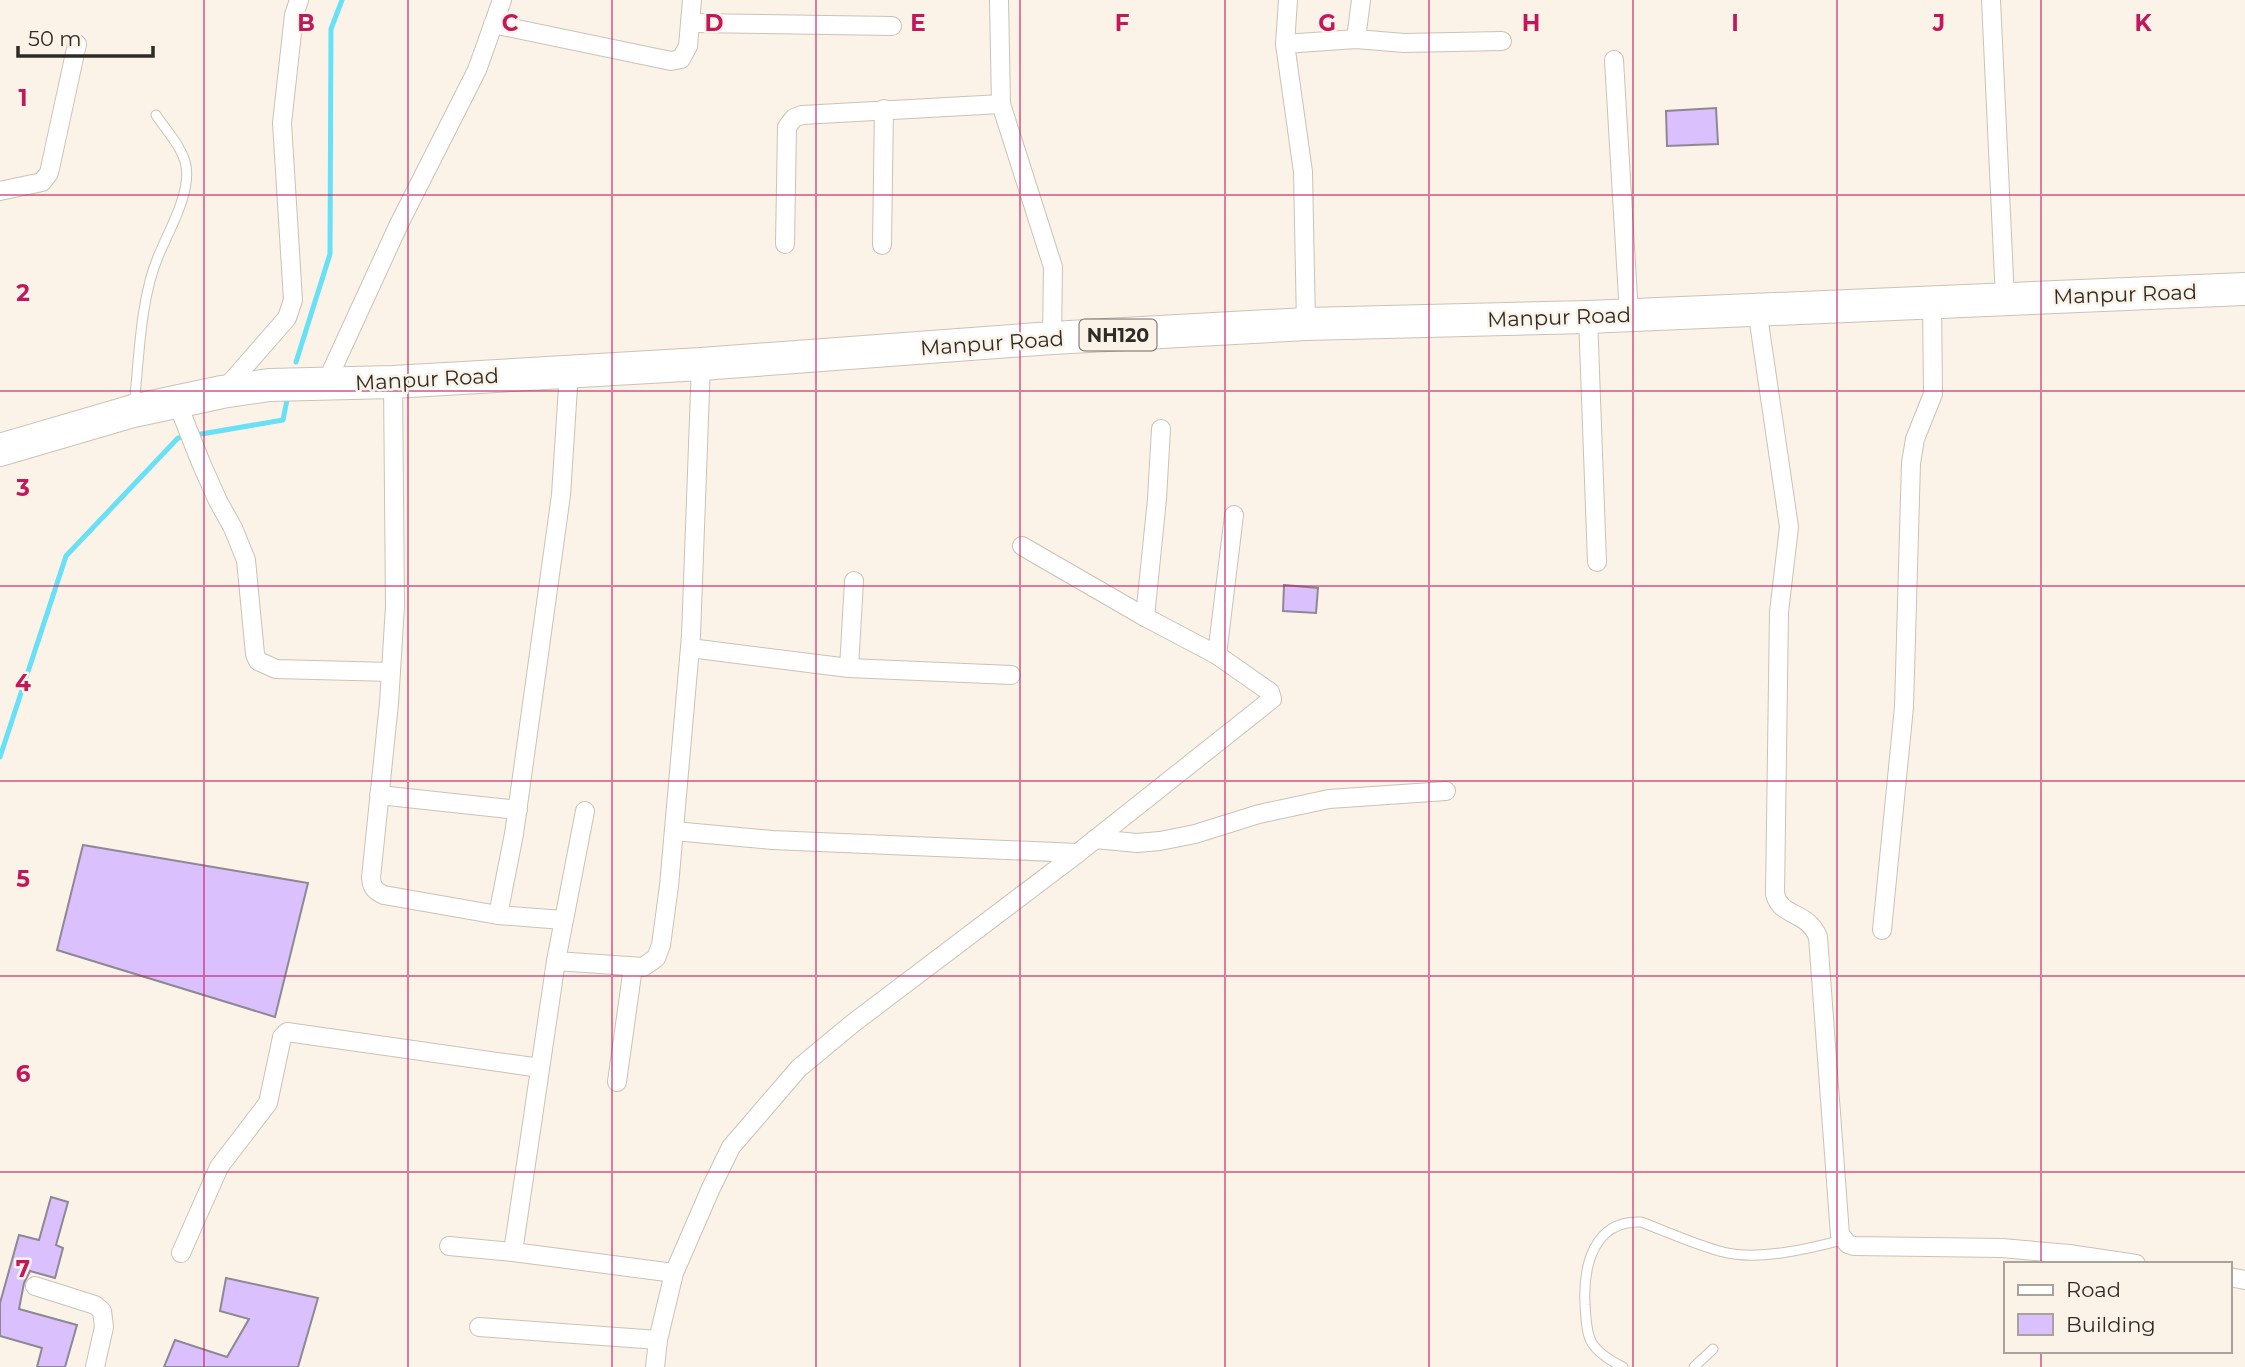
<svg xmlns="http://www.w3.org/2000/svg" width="2245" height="1367" font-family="Montserrat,sans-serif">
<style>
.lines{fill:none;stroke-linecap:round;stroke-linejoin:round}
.stream{stroke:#68e0f6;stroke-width:5}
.building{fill:#dbc0fe;stroke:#8d8893;stroke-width:2}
.lane-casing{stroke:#cac2b7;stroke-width:11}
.street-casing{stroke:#cac2b7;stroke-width:20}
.highway-casing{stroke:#cac2b7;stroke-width:34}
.lane{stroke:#fff;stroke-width:9}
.street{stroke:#fff;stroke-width:18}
.highway{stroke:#fff;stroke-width:32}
.grid{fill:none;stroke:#c2185b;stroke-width:2;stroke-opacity:0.55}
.labels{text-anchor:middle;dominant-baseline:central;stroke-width:5;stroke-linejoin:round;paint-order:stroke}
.shield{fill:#fcf3e8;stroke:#6c6761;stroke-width:2}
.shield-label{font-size:19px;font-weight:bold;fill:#2f2b27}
.street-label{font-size:21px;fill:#2f2b27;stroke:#fcf3e8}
.grid-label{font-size:23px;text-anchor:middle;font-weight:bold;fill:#c2185b;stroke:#fcf3e8;stroke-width:5;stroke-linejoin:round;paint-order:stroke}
</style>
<rect width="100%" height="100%" fill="#fcf3e8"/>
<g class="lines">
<g class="stream">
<path d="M296,362l34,-108 1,-225 11,-29"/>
<path d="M0,757l66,-201 112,-118 105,-18 4,-20"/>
</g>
</g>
<g class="building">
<path d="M1716,108l2,36 -51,2 -1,-35z"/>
<path d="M1284,585l34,3 -2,25 -33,-2z"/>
<path d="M83,845l225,38 -33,134 -218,-67z"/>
<path d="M51,1197l17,5 -12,43 7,3 -8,30 -25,-7 -6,12 -5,26 58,16 -12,42h-28l5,-19 -42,-12v-33l19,-68 20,5z"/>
<path d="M226,1278l92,20 -20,69h-134l11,-27 52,17 22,-38 -29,-8z"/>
</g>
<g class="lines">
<g class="lane-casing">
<g id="lane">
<path d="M134,406c5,-45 6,-107 24,-149 10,-25 33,-63 28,-91 -3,-18 -20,-36 -30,-51"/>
<path d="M1623,1367c-10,-5 -25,-14 -31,-24 -6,-10 -6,-26 -7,-38 -2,-38 8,-85 56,-83 27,10 54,23 82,30 35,9 85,-3 119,-12"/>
<path d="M1694,1367l19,-18"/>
</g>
</g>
<g class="street-casing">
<g id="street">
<path d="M999,0l2,104 52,163 -1,71"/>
<path d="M1288,0l-3,44 18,128 3,152"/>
<path d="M1991,0l14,299"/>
<path d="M690,23l202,3"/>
<path d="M493,24l178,37 10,-2 7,-13 4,-46"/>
<path d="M1356,39l5,-39"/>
<path d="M1285,44l71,-5 48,4 98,-2"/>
<path d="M1614,60l15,255"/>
<path d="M0,191l42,-9 7,-9 28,-129"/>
<path d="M785,244l2,-117 7,-9 8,-3 199,-11"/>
<path d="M882,245l2,-136"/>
<path d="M1757,309l32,218 -10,85 -4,282c6,24 32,16 43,43l22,298 8,9 6,2 148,2 67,6 67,10"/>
<path d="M1588,317l9,245"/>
<path d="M393,382l2,224 -6,97 -18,175c1,10 4,13 13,17l114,20 65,5"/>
<path d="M326,383l73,-159 78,-154 25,-70"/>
<path d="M224,390l63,-72 6,-18 -11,-177 12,-108 5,-15"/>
<path d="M177,402l24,61 17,38 15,27 13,32 9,94 3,7 18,8 115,3"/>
<path d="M1145,617l12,-118 4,-70"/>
<path d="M690,648l159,20 162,7"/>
<path d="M1217,655l17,-140"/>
<path d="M849,668l5,-87"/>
<path d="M379,795l139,15"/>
<path d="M674,831l98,9 306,13"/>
<path d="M1095,839l42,4 23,-2 35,-7 64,-20 70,-15 117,-8"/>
<path d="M498,915l16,-81 47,-339 8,-123"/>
<path d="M1882,930l22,-223 7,-244 4,-24 18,-45 -1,-92"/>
<path d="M556,961l87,6 13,-9 5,-13 8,-59 22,-250 10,-272"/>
<path d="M617,1082l16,-115"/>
<path d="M449,1246l64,6 161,21"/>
<path d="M513,1252l43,-291 29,-150"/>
<path d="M181,1253l38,-86 49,-64 14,-66 5,-5 253,36"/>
<path d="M2229,1277l16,3"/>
<path d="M35,1286l60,19 7,6 2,16 -9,40"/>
<path d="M479,1327l179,13"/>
<path d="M655,1367l3,-27 16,-67 37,-85 20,-41 68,-79 53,-44 226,-171 194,-154 -2,-7 -53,-37 -72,-38 -123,-71"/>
</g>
</g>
<g class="highway-casing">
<path id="highway" d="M0,450l133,-39 89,-19 47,-7 124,-3 308,-18 351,-26 254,-14 282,-7 657,-28"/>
</g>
<use href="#lane" class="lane"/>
<use href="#street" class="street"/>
<use href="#highway" class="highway"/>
</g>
<path class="grid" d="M204,0v1367M408,0v1367M612,0v1367M816,0v1367M1020,0v1367M1225,0v1367M1429,0v1367M1633,0v1367M1837,0v1367M2041,0v1264M0,195h2245M0,391h2245M0,586h2245M0,781h2245M0,976h2245M0,1172h2245M2041,1351v16"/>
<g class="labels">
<rect class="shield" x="1079.5" y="319.5" width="77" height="31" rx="5"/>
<g class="shield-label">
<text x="1118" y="335">NH120</text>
</g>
<g class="street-label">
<text transform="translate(2125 294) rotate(-2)">Manpur Road</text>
<text transform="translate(1559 317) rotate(-2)">Manpur Road</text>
<text transform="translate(992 343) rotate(-4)">Manpur Road</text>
<text transform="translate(427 379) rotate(-3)">Manpur Road</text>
</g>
</g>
<g class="grid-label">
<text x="306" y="31">B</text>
<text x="510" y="31">C</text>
<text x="714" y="31">D</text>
<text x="918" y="31">E</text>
<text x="1122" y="31">F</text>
<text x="1327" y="31">G</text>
<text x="1531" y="31">H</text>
<text x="1735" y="31">I</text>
<text x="1939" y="31">J</text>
<text x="2143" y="31">K</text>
<text x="23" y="106">1</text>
<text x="23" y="301">2</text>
<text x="23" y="496">3</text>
<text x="23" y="691">4</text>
<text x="23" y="887">5</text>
<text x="23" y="1082">6</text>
<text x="23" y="1277">7</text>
</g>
<rect x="2004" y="1262" width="228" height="91" fill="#fcf3e8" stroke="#aaa39b" stroke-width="2"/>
<rect x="2018" y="1285" width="35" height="10" fill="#ffffff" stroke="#aaa39b" stroke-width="2"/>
<text x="2066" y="1297" font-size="21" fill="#2f2b27">Road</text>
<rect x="2018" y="1314" width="35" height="21" fill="#dbc0fe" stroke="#aaa39b" stroke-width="2"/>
<text x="2066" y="1332" font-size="21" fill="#2f2b27">Building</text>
<path d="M18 46v10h135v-10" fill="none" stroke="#2f2b27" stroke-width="3.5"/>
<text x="28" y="46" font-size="21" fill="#2f2b27" stroke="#fcf3e8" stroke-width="5" paint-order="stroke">50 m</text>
</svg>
